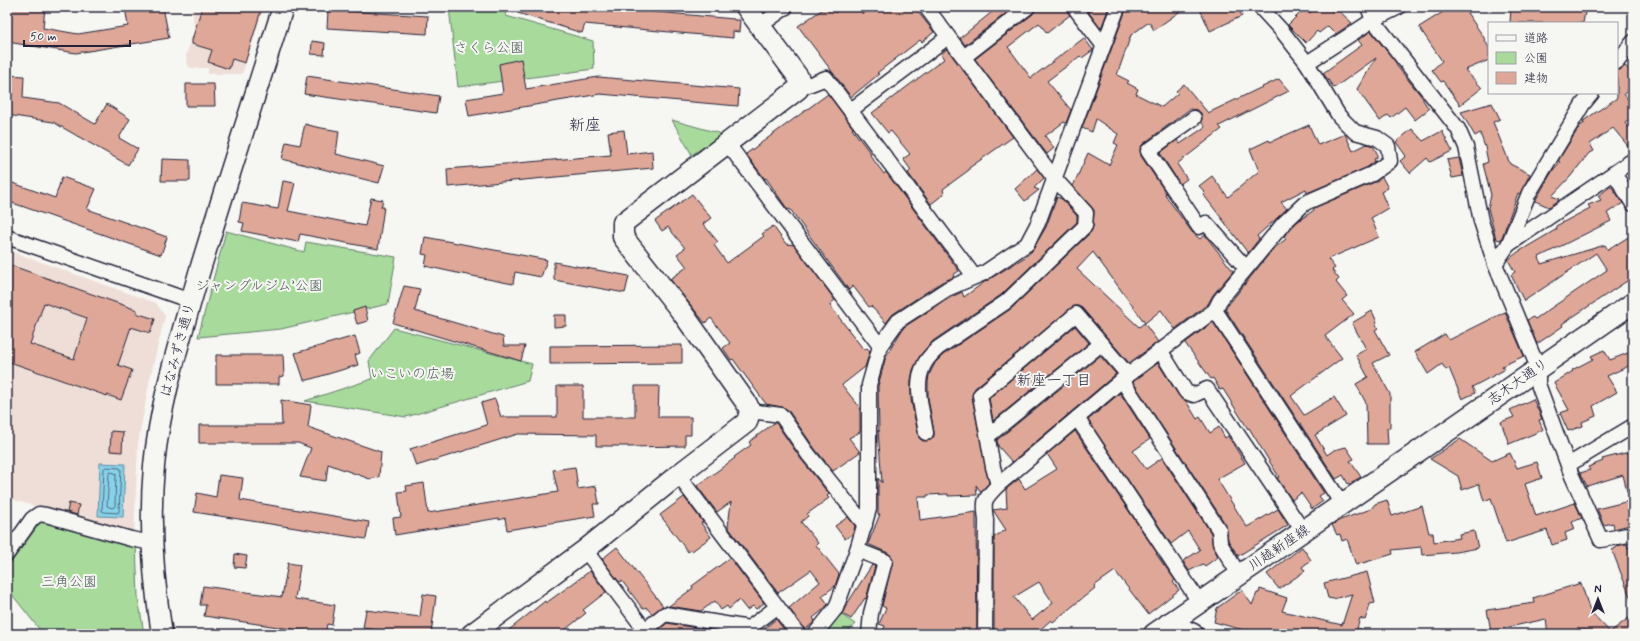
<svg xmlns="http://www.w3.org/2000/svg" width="1640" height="641" font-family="Mynerve,'Klee One',sans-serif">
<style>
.built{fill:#efded7}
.green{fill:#a7da9b;stroke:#647e6b}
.water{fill:#88d2e9;stroke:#5f8ca3}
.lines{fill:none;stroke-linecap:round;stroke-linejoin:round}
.shore{stroke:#4b6881;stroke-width:1}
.building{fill:#dfa797;stroke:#22223b;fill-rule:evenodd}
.street-casing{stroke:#22223b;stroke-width:17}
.secondary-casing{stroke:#22223b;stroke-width:23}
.street{stroke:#f6f6f2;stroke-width:14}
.secondary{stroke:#f6f6f2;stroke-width:20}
.labels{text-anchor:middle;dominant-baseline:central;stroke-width:4;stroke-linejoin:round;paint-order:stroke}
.park-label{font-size:14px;fill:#4a5958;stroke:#f6f6f2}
.street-label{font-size:14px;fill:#22223b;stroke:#f6f6f2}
.neighbourhood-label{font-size:15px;fill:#22223b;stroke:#f6f6f2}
.quarter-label{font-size:16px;fill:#22223b;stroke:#f6f6f2}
</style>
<rect width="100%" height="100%" fill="#f6f6f2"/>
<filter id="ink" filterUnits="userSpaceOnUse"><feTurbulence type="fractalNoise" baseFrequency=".025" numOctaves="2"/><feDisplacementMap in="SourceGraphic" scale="8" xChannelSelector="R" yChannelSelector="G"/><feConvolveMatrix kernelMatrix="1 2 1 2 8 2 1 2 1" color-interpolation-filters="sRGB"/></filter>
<g filter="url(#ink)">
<g class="built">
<path d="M190,7h74l-22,67h-34v-6h-17l-4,-3 -1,-9 8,-25 -1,-16z"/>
<path d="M7,250l149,53 9,13 -15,62 -12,66 -4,91 -127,-37z"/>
</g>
<g class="green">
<path d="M449,7h55l2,9 87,25 1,28 -136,18z"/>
<path d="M672,120l50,14 -30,21z"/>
<path d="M226,231l78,21 2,-10 90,15 -8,47 -107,25 -83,8z"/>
<path d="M394,328l138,36 -4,17 -122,36 -101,-16 67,-22 -3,-18z"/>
<path d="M46,519l90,25 2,53 6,37h-101l-36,-46v-20l33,-45z"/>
<path d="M839,613l16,11 -9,10h-22l12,-14z"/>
</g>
<path class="water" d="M100,463l25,1 -2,53 -25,-1z"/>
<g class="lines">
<g class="shore">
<path d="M106,467l14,1 1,1 -2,42 -1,2 -14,-1 -2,-1 2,-42z"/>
<path d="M110,472l5,1 1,1 -1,32 -2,2 -4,-1 -2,-1 2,-32z"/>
</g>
</g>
<g class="building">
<path d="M7,7h38l-2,21 35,6 50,-8 -3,-19h38l6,31 -93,15 -69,-11z"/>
<path d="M202,7h60l-17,56 -13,-4 -3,10 -21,-7 4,-12 -20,-6v-4z"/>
<path d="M509,7h92l133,12v1h6l-1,12 -6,-1v7l-148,-14 -3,9 -74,-23z"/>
<path d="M826,7h5l4,6 8,-6h15l5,7 10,-7h41l20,25 -12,10 -2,-2 -43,33 2,1 -28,23 -53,-71z"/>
<path d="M998,7h16l-49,38 -5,-7z"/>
<path d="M1036,7h30l4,8 -23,18 -8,-10 -31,24 23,31 53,-40 9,12 -11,8 -2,-2 -33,25 24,29 -5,13 -2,-1 -19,14 9,12 -7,6 -72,-95 58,-45z"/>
<path d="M1085,7h24l-7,19 -2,2z"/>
<path d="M1127,7h59l-32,23 -5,-8 -18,13 -14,40 12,6 -2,2 11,6 -2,5 26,13 16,-14 -2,-2 8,-7 24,29 71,-34 10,12 -70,35 3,3 -45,35 10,15 -7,5 -20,-31 17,-13 3,4 25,-17 -4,-5 1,-4 -1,-5 -4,-3 -7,-1 -47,35 -3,4 1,8 25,37 -1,1 3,5 24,33 8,7 5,-4 28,36 -20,24 -5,9 -33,25 -14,-19 -16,13 -52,-71 -16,17 62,58 5,-4 14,19 -29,21 -47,-55 -4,-2h-4l-99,82 -3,9 17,86 -8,9 -5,-7 1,10 -29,1v-2l-21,1v2h-9l2,23 56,-8 1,122h-95l3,-8 -6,-2 7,-16 -4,-2 11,-47 -5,-6 -20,-9 12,-30 -2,1v-37l4,5 -4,-53 1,2 -1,-46 8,-30 18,-29 47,-30 11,-5 2,5 19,-14 42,-26 7,-6 14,-24 11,-30 5,2 15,17v6l-76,73 -68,46 -13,15 -7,14 -2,10v20l8,38 4,3 8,-1 3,-4v-4l-6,-34v-16l1,-7 6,-12 8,-8 69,-47 79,-76 2,-5 1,-17 -21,-24 15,-33 21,12 9,-20 -4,-2 4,-9 -22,-15 -4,13 -10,-4z"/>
<path d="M1199,7h38l5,9 -32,15z"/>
<path d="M1316,7h11l7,6 3,-4 15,14 -16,11 -8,-8 -9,7 -2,-2 -11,12 -18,-18 17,-17 5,5z"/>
<path d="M1451,7h12l20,29 6,12v12l-24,10 17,18 -22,17 -17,-24 -2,1 -9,-12 10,-9 -23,-34z"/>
<path d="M1511,7h75l-3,16h-73z"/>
<path d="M328,10l100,6 -1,18 -100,-6z"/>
<path d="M1371,31l26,33 -1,1 27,33v2l6,9 -14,11 -10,-13 -14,11 -3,-3 -8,6 -23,-32 19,-31 -42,30 -11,-15 39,-28 -4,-5z"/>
<path d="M312,41l13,2 -1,12 -13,-1z"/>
<path d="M947,49l66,88 -44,31v2l-26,19 1,5 -13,10 -23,-31 3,-3 -8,-11 7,-5 -19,-23 -3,2 -16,-20 72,-54 -3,-5z"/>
<path d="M521,59l5,30 72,-12 141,12 -1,17 -138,-12 -131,22 -3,-17 37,-6 -4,-29z"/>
<path d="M1625,66l8,7v11l-9,10 9,12v11l-8,6 8,10v19l-20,-24 -23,16 4,7 -5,2 -19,24 -18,19 7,3 -1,2 -9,6 -14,-6 18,-31 7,-8 -2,-1 18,-29 5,-7 4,-2 -2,-2 34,-23v-28h3z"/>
<path d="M7,75l17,1 -1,22 36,5 36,21 12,-20 23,15 -11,19 19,11 -10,16 -75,-43 -46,-7z"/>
<path d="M307,76l132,20 -3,17 -132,-19z"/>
<path d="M186,84h28l1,22h-29z"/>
<path d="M828,94l25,34 -1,1 19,25 -1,1 14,19 2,-2 73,99 -6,4 1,2 -12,5 -49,32 -7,9 -15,-17 -2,1 -16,-21 -4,4 -59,-81 -2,1 -22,-32 -1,1 -19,-25z"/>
<path d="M1492,103l8,16 -7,3 17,42 20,10 -10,20 -2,-1 -17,47 -5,-1 -8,-31 3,-13 -8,-31 5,-2 -3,-15 -5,-14 -5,3 -14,-24z"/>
<path d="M305,124l11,3 23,4 -3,23 48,12 -5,17 -97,-24 4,-17 14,3z"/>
<path d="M1309,125l9,20 27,-11 8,17 14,-7 6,2 4,7v5l-3,1 1,2 -7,6 -61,26 -1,-4 -25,13 6,7 -30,27 2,3 -11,14 -45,-59 2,-2 -6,-6 13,-10 16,21 31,-26 -9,-22 19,-9 1,2z"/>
<path d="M1412,129l11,12 19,-10 10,20 -22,11 -3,-4 -17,15 -10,-12 6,-5 -10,-14z"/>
<path d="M624,130l3,24 25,-3 1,17 -205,19 -1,-18 164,-14 -3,-23z"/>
<path d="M1459,158l4,18 -11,2 -5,-18z"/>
<path d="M162,159l28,1v21h-29z"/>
<path d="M1037,169l7,9 -10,10 5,2 -14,11 -10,-12z"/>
<path d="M62,177l34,12 -9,20 80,28 -6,18 -154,-54v-20l48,17z"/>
<path d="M1382,177l6,11 -7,4 7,16 -17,10 8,19 -51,22 7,9 -3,2 7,9 -3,3 11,14 -5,4 12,14 -29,22 17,22 -51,38 13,19 30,-18 12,19 -31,19 12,20 7,-5 12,-3 8,12 -4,2 11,16 -13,7 -5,-9 -7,4 -111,-170 48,-60 13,-10 -2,-3 13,-14 17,-12v-2l61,-26z"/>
<path d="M283,181l12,2 -7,28 77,15 6,-28 12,2 -2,7h3l-6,42 -78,-15 -2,8 -56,-11 2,-8 -5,-1 3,-19 36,6z"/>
<path d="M1611,186l12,17 -16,10 4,8 -72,36 2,7 64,-19 3,5 25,-16v43l-71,47 1,2 -26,18 -10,-24 6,-3 2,2 72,-49 -11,-17 -72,48 -13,-26 4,-3 -7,-12 10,-8 39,-23 -1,-3 34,-18 -2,-3 13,-5 -3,-4z"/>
<path d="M692,194l19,24 -8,6 15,18 -4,3 13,18 37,-27 -2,-2 11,-8 13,18 8,1 41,55 -5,4 1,3 33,43 3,-2 3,3 -5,16 -23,18 18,23v24l-11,6 11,14 -27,19 -18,-22 -27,-39 -6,-3 -16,-3 -33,-45 -2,1 -8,-12 7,-5 -19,-25 -6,5 -35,-44 17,-12 -10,-13 8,-6 -17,-21 -6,4 -7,-10z"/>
<path d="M425,237l96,18 26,5 -6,17 -26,-5 -2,12 -56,-11 -32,-7 2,-11 -5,-1z"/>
<path d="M554,262l75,14 -4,17 -71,-13z"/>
<path d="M7,264l130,46 -1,3 19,6 -5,14 -19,-6 -13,38 14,5 -11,30 -14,-5v1l-100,-35zM44,303l43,15 -13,41 -44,-15z"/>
<path d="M404,286l16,3 -5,22 88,26 1,9h21l-4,15 -128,-38z"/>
<path d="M365,307l3,14 -11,3 -4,-13z"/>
<path d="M1372,311l5,11 -2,1 3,5 -3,2 14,25 -16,8 17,31v34h-3l1,16h-21l-1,-41 -10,-19 12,-7 -12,-22 10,-6 -14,-26z"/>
<path d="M1505,312l19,44 -22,10 2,4 -32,17 3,6 -13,6 -13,-31 -3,2 -4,-6 -14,10 -13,-22 30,-18 4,6z"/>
<path d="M554,315h12v11l-12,1z"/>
<path d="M1213,322l111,171 -5,3 4,5 -11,8 -11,-16 -9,7 -15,-22 2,-1 -30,-49 -1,1 -25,-40 -3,1 -7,-12 -2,1 -26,-36z"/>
<path d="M1075,326l14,17 -96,78 -4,-23z"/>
<path d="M355,336l5,17 -5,2 3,10 -50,15h-4l-9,-27z"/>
<path d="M682,345v18l-132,1v-18z"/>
<path d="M1604,350l6,10 23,-9v13l-26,12 10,16 -24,14 3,10 -14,6 1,4 -15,5 -8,-18 9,-3 -15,-27 19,-12 -1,-1 21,-11 -2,-3z"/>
<path d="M216,355h67l1,21 -5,1v7h-63z"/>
<path d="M1100,356l16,18 -104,88 -14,-16 -1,-6z"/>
<path d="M1158,363l21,33 7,5 11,18 3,-2 10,16 9,-6 6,11 3,-2 17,27 -28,16 30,48 31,-18 10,16 -50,31 -10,-16 -2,-15 -93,-143z"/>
<path d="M557,386h26v31h52v-31h24l-1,31h33v18h-6v11l-57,1v-1h-32v-11l-78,-1 -102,32 -6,-17 77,-24 -6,-22 14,-4 6,18h56z"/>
<path d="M1120,393l30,46 -17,12 13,18 16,-11 49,75 2,14 5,10 -13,9 -2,-2 -14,7 -6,-10 17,-11 -12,-19 -17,13 -83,-124z"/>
<path d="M1533,399l9,20 -3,1 4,10 -34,14 -8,-22 13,-5 -4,-7z"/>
<path d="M281,400l30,5 -3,22 73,25 -2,25 -9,2 -42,-15 -2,17 -26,-4 11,-29 -13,-5h-99v-18h83z"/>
<path d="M774,423h2l25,36 28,35 -2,2 2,2 -22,16 1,2 -7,6 17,21 -2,2 23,29 -4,12 -13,10 6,8 -5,6 -10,8 2,3 -10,9 -16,-22 31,-26 -9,-12 -33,23 -50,-66 3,-25 -14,10 -20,-26 38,-28 -1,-1 17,-12 -2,-3z"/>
<path d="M111,431l12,1 -1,20 -12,-1z"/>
<path d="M1075,431l82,122 -1,1 19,26 -2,2 6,8 -31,24 -33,-43 -21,15 1,2 -42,34 -2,-2 -16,14h-41v-97l12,-7 -13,-20 14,-2 -1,-19 13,-10 6,10 32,-20 -10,-15zM1039,582l14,21 -21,17 -18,-23z"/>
<path d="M1460,439l32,22 18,-8 7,15 20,-6 5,16 -17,6 11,32 39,-13 7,15 -10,4 3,7 -10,4 2,7 -15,5 -5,-15 -41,13 -15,-45 -7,3 -5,-17 -17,6 -4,-14 -28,-17z"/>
<path d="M1633,451v48h-4l-6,-24 -36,11 -7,-13 10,-3 -2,-3 15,-6 -1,-2z"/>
<path d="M575,467l3,22 18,-3 3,18h-6l2,12 -88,14 -2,-12 -6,2v-2l-104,17 -2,-17 8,-1 -3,-25 9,-1 -1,-5 18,-3 4,30 130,-21 -5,-22z"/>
<path d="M219,475l24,3 -3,22 129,22 -3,17 -172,-27 3,-19 19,4z"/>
<path d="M684,497l19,25 -2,1 10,14 -19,14 -1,-1 -3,2 -28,-37z"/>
<path d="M1387,500l5,16 30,-10 7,27h4l1,9 26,-4 -1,-4 15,-3 4,17 -22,4 -34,3 -1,-8 -29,3 1,4 -37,11 -9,-26 -5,2 -2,-7 -3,1 -5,-10 8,-5 31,-11 4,-5z"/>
<path d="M1633,500v24l-19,5 -1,-6 -9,2 -7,-16z"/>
<path d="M69,503l10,2 -2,10 -10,-3z"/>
<path d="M848,517l7,9 -2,8 -8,5 -10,-13z"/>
<path d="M1627,544l1,4 2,-1 3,8v47h-1l-20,-52 4,-2v-2z"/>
<path d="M617,547l46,59 -11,8 -6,-7 -3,2 -21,-28 -3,1 -17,-23z"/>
<path d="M1302,547l9,13 -9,7 3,4 -26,18 -12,-15z"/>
<path d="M235,554l12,2 -2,12 -11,-1z"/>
<path d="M730,558l34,45 -8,6 -3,-3 -6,4 -8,-10 -10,9 -2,-3 -6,4 -6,-9 -14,10 -32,-5 24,-18 -1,-2z"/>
<path d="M288,563l12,2 -5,34 40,6 -3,20 -5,-1 -2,10 -121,-18 2,-11h-6l3,-19 79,11z"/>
<path d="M872,565l3,1 -9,33 -1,-1 -14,21 -9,-5 5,-10z"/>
<path d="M590,571l16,21 -23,18 3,3 -26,21h-56l41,-33 1,2z"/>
<path d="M1367,572l8,31 -5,1 -5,16 -5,-2 -3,11h4l-1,5h-102l-44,-12 3,-14 25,-18 10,15 5,-12h2l1,-4 27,9 -5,13 60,14 10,-31 -19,5 -5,-1 -4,-15z"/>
<path d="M1581,583l9,28 20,21 23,-17v19h-44l-4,-4 -18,4h-19l-2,-15 -55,12 -4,-21 47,-7 -1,-5z"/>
<path d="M423,594l13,2 -5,38h-23l-45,-6 3,-18 54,7z"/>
<path d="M776,619l10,13 -3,2h-25z"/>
<path d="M667,623l41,7 3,4h-55v-2z"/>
</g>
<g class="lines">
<g class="street-casing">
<g id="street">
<path d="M926,7l128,171 32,35 -1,13 -79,76 -68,46c-5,5 -11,10 -14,17 -11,20 -1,47 2,68"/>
<path d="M1074,7l29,38"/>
<path d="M1368,7l5,13 85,109 8,18 15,74 14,43 43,104v16l34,92 29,64 32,-6"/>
<path d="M761,25l25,-18"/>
<path d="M964,57l64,-50"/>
<path d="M1617,62l16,-20"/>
<path d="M1307,63l66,-43 26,-13"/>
<path d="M798,89l28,-11 148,198"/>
<path d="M851,110l97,-73"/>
<path d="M1194,118l-46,33 51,76 7,-4 40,45"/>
<path d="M727,143l153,203"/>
<path d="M1614,173l19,31"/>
<path d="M7,237l184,64"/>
<path d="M1508,245l125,-85"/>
<path d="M1495,264l13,-19 21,-52 54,-89 9,-11"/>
<path d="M1215,310l5,-10 64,-77 21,-20 67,-29 18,-13 -2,-15 -11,-8 -22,-6 -16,-16 -32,-53 -25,-32 -22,-24"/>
<path d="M1160,350l26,42 8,3 13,-6 96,142"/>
<path d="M1122,380l97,150 1,13 19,32"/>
<path d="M750,411l31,4 27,39 57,71"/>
<path d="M1077,418l123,185"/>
<path d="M988,436l113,-92"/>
<path d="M1568,465l65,-39"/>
<path d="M678,475l120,159"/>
<path d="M998,485l-5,-18 -13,-72 96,-81 52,61"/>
<path d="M585,550l63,84"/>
<path d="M857,550l28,11 -14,52 -2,21"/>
<path d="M7,554l25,-35 7,-5 7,1 85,24 21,4"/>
<path d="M645,630l20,-16 84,14 28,-21"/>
<path d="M815,634l21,-26 21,-58 12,-41v-124l11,-39 18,-25 49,-32 37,-16 43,-29 11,-21 80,-216"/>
<path d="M985,634l1,-114c-3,-21 -2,-20 12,-35l130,-110 87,-65 127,194"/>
</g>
</g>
<g class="secondary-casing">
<g id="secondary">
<path d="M1169,623l24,11"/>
<path d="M162,634c-9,-55 -13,-112 -8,-168 6,-66 27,-129 45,-193 27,-89 56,-177 84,-266"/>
<path d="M472,634l113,-84 93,-75 69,-53 3,-11 -3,-7 -63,-89 -61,-78v-14l175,-134 2,-7 -2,-5 -52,-70"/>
<path d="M1154,634l479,-331"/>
</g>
</g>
<use href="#street" class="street"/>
<use href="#secondary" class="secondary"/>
</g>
</g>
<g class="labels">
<g class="park-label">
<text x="489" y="48">さくら公園</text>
<text x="259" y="286">ジャングルジム’公園</text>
<text x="412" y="374">いこいの広場</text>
<text x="69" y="582">三角公園</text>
</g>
<g class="street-label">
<text transform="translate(178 350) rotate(-75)">はなみずき通り</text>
<text transform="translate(1518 382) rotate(-35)">志木大通り</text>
<text transform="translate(1279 548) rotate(-34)">川越新座線</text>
</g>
<g class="neighbourhood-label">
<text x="1054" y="381">新座一丁目</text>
</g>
<g class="quarter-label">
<text x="585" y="125">新座</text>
</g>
</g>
<rect width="1640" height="641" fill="none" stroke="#f6f6f2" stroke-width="24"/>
<rect x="12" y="12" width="1616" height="617" fill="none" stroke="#22223b" stroke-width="1.5" filter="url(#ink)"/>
<rect x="1488" y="22" width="130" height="72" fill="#f6f6f2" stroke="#a1a1a9"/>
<rect x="1496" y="35" width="20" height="6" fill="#f6f6f2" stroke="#a1a1a9"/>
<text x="1524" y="42" font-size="12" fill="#22223b">道路</text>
<rect x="1496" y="52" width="20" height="12" fill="#a7da9b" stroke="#a1a1a9"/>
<text x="1524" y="62" font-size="12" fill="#22223b">公園</text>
<rect x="1496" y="72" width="20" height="12" fill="#dfa797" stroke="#a1a1a9"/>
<text x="1524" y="82" font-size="12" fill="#22223b">建物</text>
<g transform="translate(1598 599)" stroke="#f6f6f2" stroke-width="3" paint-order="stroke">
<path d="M0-3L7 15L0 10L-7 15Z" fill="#22223b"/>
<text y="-6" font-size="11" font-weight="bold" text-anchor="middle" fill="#22223b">N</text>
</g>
<path d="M24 40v6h106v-6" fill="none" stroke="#22223b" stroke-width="2"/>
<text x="30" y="40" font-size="12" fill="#22223b" stroke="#f6f6f2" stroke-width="3" paint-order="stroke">50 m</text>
</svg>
